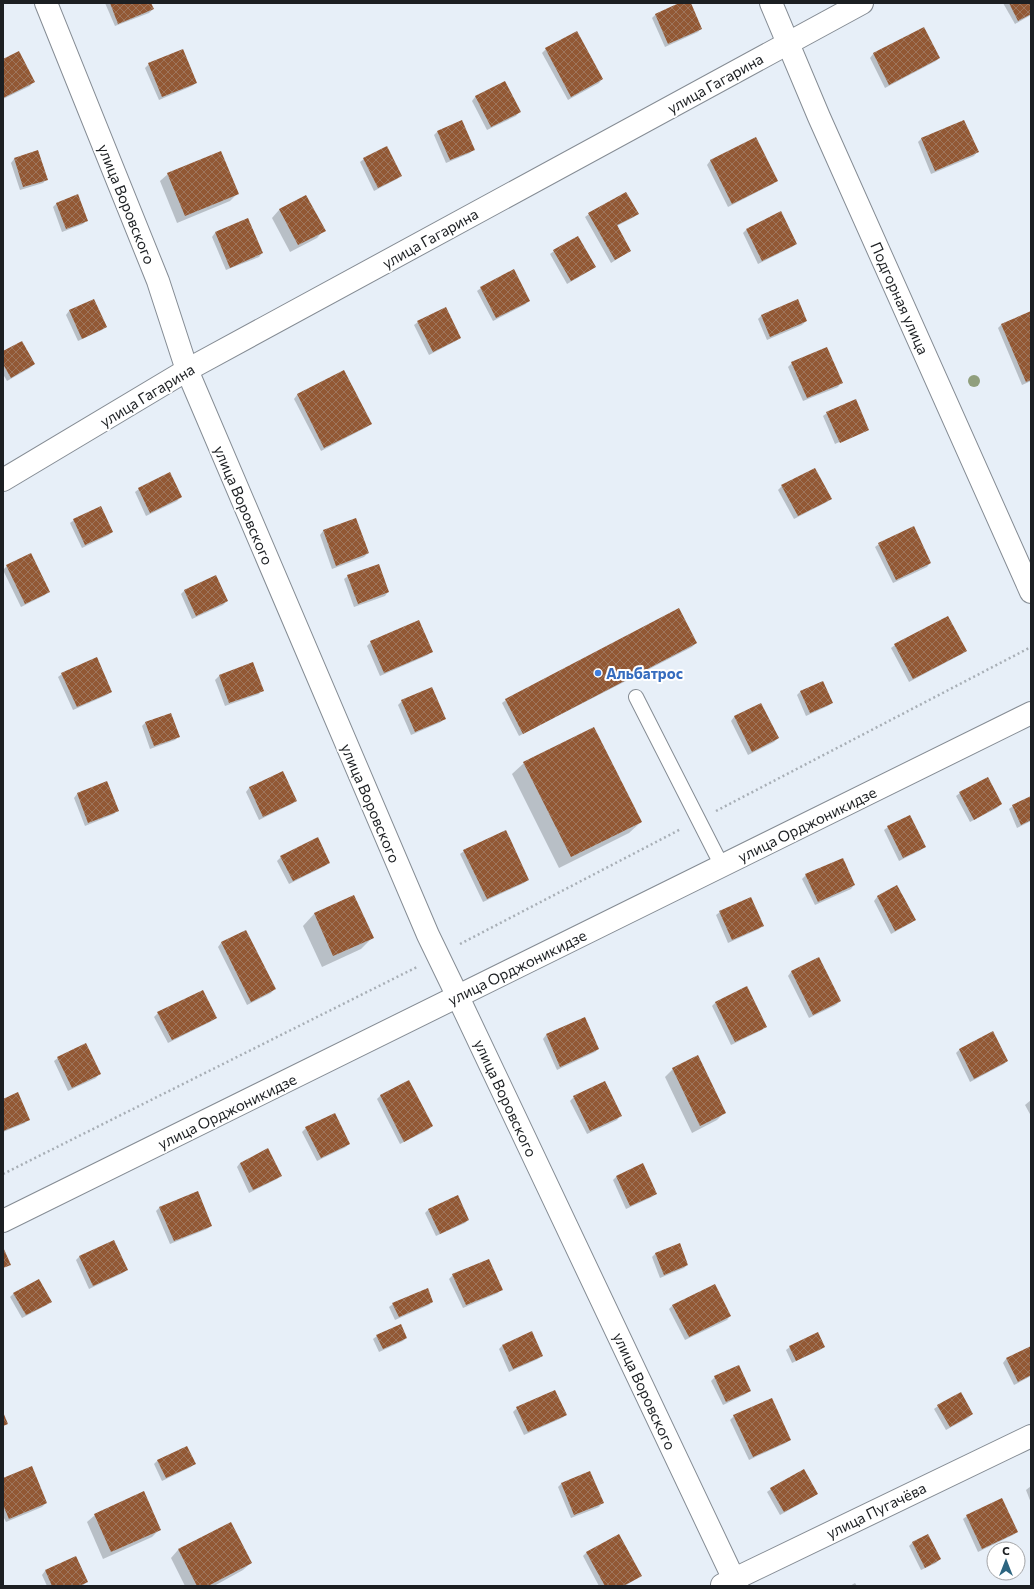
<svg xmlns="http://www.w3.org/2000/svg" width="1034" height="1589" font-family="Commissioner,sans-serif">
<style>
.shadow{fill:#0003}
.building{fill:url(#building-cross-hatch)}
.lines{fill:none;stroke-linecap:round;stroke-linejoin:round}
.lane-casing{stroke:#858c94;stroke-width:16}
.street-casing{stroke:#858c94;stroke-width:24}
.secondary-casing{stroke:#858c94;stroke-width:24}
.path{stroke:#a8afb6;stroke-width:2.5;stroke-dasharray:2 3;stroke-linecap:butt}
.lane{stroke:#fff;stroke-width:14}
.street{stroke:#fff;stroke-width:22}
.secondary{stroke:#fff;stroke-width:22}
.tree{fill:#909f7d}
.shop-dot{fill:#3f7fe0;stroke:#fff;stroke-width:1.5}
.labels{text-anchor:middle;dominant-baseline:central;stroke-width:4;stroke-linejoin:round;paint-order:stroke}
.street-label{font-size:15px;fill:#1c1f22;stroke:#fff}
.shop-label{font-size:15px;font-weight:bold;fill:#366cbe;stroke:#fff;text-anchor:start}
</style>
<defs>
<pattern id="building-cross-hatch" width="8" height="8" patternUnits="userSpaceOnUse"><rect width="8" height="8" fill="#925834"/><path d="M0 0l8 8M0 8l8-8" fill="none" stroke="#9e765d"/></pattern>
</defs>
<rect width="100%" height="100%" fill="#e7eff8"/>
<g class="shadow">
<path d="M105,3h45l3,6 -4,4 -34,13z"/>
<path d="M681,3h9l11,25 -3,4 -33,15 -13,-29 4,-4z"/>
<path d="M1003,3h28v12l-16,9z"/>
<path d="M923,28l16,30 -3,3 -51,27 -15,-30 3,-4z"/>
<path d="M546,49l56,30 -3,4 -31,17 -26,-47z"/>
<path d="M3,60l30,22 -3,4 -27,13z"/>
<path d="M149,64l47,19 -4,3 -33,14 -14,-32z"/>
<path d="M505,83l14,29 -3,4 -29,14 -15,-29 3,-4z"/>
<path d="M437,132l37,17 -4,4 -24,10 -12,-28z"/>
<path d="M755,138l22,42 -4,4 -45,23 -21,-42 3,-4z"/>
<path d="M921,139l56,13 -3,4 -43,18 -13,-32z"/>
<path d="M37,151l10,28 -4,4 -23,7 -9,-27 3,-4z"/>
<path d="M364,159l37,17 -4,3 -23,12 -14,-29z"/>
<path d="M168,174l69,20 -7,7 -53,22 -17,-42z"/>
<path d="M306,196l18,34 -7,8 -27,14 -18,-34 7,-8z"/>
<path d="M57,203l30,17 -4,4 -21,8 -9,-25z"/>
<path d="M780,212l16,32 -4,3 -34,17 -15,-31 3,-3z"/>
<path d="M589,214h48l-3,3 -17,9 13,25 -19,12 -26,-46z"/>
<path d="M248,219l14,34 -3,4 -33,13 -14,-33 3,-4z"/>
<path d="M554,251l41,15 -4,4 -24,14 -17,-30z"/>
<path d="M481,288l48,12 -3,4 -33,17 -16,-30z"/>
<path d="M93,300l13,27 -4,3 -24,11 -12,-26 3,-4z"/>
<path d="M1031,312v69l-9,4 -24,-57 3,-3z"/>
<path d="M761,316l45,5 -4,4 -35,15 -9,-21z"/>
<path d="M418,322l42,16 -4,3 -27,14 -15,-30z"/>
<path d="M3,352l31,12 -4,4 -23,13 -4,-7z"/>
<path d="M792,363l49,20 -3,4 -35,14 -15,-34z"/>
<path d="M344,371l27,53 -4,3 -46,24 -27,-52 3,-4z"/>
<path d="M827,413l41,17 -3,2v-2l-30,14 -12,-28z"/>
<path d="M782,486l48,12 -3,4 -33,17 -16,-29z"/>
<path d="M139,489l42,8 -4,4 -31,15 -11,-24z"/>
<path d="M74,520l38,12 -3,3 -27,13 -12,-25z"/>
<path d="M355,520l13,33 -4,4 -32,12 -12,-34 3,-4z"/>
<path d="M879,544l51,19 -3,4 -34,16 -18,-36z"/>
<path d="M7,566l42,25 -4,4 -24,12 -18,-37z"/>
<path d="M215,576l12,25 -4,4 -31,14 -11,-25 3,-3z"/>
<path d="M348,576l40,16 -3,4 -31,11 -10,-28z"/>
<path d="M371,642l60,10 -3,3 -48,21 -13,-30z"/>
<path d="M696,643l-4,4 -173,89 -17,-33 4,-3z"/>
<path d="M895,645l71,6 -4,3 -53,28 -18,-34z"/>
<path d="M252,663l10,27 -3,4 -34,12 -10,-26 4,-4z"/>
<path d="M62,674l49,18 -4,3 -34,15 -15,-33z"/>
<path d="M800,692l32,11 -4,3 -22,10 -9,-21z"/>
<path d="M402,701l42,17 -3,4 -30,13 -13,-30z"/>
<path d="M760,704l18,34 -4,4 -26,13 -17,-34 3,-4z"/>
<path d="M145,723l33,14 -3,3 -25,9 -8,-23z"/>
<path d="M524,763l117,59 -12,11 -70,35 -47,-94z"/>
<path d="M282,772l14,28 -4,4 -33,16 -13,-28 3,-4z"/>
<path d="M106,783l12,27 -4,4 -29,12 -11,-28 3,-4z"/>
<path d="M960,793l41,11 -4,4 -27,14 -14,-26z"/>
<path d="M1031,797v24l-14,7 -8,-19 4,-3z"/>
<path d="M888,827l36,20 -3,3 -22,11 -15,-31z"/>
<path d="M464,851l64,29 -4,3 -41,19 -23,-48z"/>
<path d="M281,857l48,5 -4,4 -36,18 -12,-23z"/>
<path d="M806,875l48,10 -3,4 -36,16 -13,-26z"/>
<path d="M897,886l17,34 -3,3 -20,11 -17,-33 3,-4z"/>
<path d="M353,896l20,41 -12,12 -39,18 -19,-41 11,-12z"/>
<path d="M720,912l43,13 -4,4 -31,14 -12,-28z"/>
<path d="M245,931l29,58 -3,4 -24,12 -29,-58 3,-4z"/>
<path d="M818,958l22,43 -4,4 -27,13 -21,-42 3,-4z"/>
<path d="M716,1002l49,24 -3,4 -31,15 -19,-39z"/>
<path d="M158,1013l58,5 -4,3 -44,22 -14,-26z"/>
<path d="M584,1018l14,31 -3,3 -38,18 -14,-31 3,-4z"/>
<path d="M993,1033l14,28 -3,3 -34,18 -14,-29 3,-3z"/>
<path d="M698,1057l27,55 -8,8 -25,13 -27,-56 8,-8z"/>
<path d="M58,1058l41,16 -3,4 -28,13 -14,-30z"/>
<path d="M408,1081l24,45 -4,4 -28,14 -23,-45 3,-3z"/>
<path d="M574,1097l46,19 -3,4 -30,14 -17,-33z"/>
<path d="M3,1100l25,19 -3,4 -22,9z"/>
<path d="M1031,1100v16l-6,-11z"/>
<path d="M306,1128l43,15 -3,4 -29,14 -15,-29z"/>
<path d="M240,1163l41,13 -4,3 -28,14 -12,-26z"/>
<path d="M617,1176l38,17 -3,4 -26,12 -13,-29z"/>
<path d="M160,1207l51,19 -4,3 -37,15 -14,-33z"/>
<path d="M429,1209l39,11 -3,3 -29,13 -11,-23z"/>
<path d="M656,1253l31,12 -3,3 -24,10 -8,-21z"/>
<path d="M80,1256l46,14 -3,3 -34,16 -13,-29z"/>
<path d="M453,1275l48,14 -3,4 -35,15 -14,-29z"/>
<path d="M14,1293l36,8 -3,4 -25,13 -12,-21z"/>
<path d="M432,1302l-3,3 -34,15 -6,-13 4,-3z"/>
<path d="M673,1305l57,11 -3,4 -42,20 -16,-31z"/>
<path d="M377,1336l29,2 -3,3 -24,11 -6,-13z"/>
<path d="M503,1345l39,11 -4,3 -29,13 -10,-23z"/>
<path d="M790,1347h34l-4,3 -28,13 -6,-13z"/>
<path d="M1031,1347v29l-17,9 -11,-22 3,-4z"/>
<path d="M715,1377l35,13 -4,4 -23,11 -12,-24z"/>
<path d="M938,1406l34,8 -4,4 -22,12 -12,-21z"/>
<path d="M517,1408l49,7 -4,3 -38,17 -11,-23z"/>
<path d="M734,1416l56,24 -4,3 -37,17 -19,-40z"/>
<path d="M158,1460l36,4 -3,3 -29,14 -8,-17z"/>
<path d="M3,1479l43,24 -4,4 -36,15 -3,-6z"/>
<path d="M561,1484l41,19 -3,4 -28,11 -13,-31z"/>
<path d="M1031,1486v17l-5,-13z"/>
<path d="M771,1489l45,5 -3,3 -33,18 -13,-23z"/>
<path d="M95,1515l65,14 -8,8 -49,22 -16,-37z"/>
<path d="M967,1516l50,16 -4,3 -35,17 -15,-33z"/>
<path d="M230,1523l21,40 -8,7 -29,16h-29l-14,-28 7,-8z"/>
<path d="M618,1535l23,41 -16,10h-26l-16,-30 3,-3z"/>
<path d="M927,1535l13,24 -4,4 -15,7 -12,-24 3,-3z"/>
<path d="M76,1557l11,25 -5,4h-35l-5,-11 3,-4z"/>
<path d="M855,1583l2,3h-7z"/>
</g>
<g class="building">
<path d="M110,3h41l3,6 -36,15z"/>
<path d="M679,3h12l11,26 -34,15 -13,-30z"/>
<path d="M1009,3h22v11l-13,7z"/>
<path d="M924,27l16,31 -51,27 -16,-32z"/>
<path d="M577,31l26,48 -32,18 -26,-49z"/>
<path d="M183,49l14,34 -35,14 -14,-34z"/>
<path d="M19,51l16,31 -32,16v-39z"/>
<path d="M505,81l16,31 -30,15 -16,-31z"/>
<path d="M462,120l13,30 -25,10 -13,-29z"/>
<path d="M964,120l15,32 -44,19 -14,-33z"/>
<path d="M756,137l22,44 -46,23 -22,-44z"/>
<path d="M387,146l15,30 -24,12 -15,-30z"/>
<path d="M38,150l10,30 -25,7 -9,-29z"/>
<path d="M221,151l18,43 -54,22 -18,-43z"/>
<path d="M626,192l13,22 -22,11 14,26 -16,9 -27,-47z"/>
<path d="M78,194l10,27 -22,8 -10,-26z"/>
<path d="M306,195l20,36 -28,14 -19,-36z"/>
<path d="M781,211l16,33 -35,17 -16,-32z"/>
<path d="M248,218l15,35 -33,15 -15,-36z"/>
<path d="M578,236l18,31 -25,14 -18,-31z"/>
<path d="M514,269l16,32 -34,17 -16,-31z"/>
<path d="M94,299l13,28 -25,12 -13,-29z"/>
<path d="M798,299l9,22 -37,16 -9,-22z"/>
<path d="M446,307l15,31 -28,14 -16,-31z"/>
<path d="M1031,311v69l-5,2 -25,-58z"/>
<path d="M22,341l13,23 -24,14 -8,-14v-13z"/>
<path d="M827,347l16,36 -36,15 -16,-36z"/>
<path d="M344,370l28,54 -48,24 -27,-54z"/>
<path d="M856,399l13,31 -29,13 -14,-31z"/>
<path d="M815,468l17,31 -34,17 -17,-31z"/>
<path d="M170,472l12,25 -32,16 -12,-25z"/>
<path d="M101,506l12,26 -28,13 -12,-26z"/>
<path d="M356,518l13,35 -33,13 -13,-36z"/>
<path d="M914,526l17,37 -35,17 -18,-37z"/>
<path d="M31,553l19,39 -25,12 -19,-39z"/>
<path d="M379,564l10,28 -31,12 -11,-29z"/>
<path d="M216,575l12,26 -32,15 -12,-26z"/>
<path d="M679,608l18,35 -174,91 -18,-35z"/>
<path d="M948,616l19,35 -54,28 -19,-35z"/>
<path d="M419,620l14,32 -49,21 -14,-32z"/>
<path d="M97,657l15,35 -35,15 -16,-34z"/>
<path d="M253,662l11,29 -35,12 -10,-28z"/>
<path d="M823,681l10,22 -23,10 -10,-22z"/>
<path d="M432,687l14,32 -31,13 -14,-32z"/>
<path d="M761,703l18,35 -27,14 -18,-36z"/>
<path d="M171,713l9,24 -26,9 -9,-24z"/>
<path d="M594,727l48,95 -71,35 -48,-95z"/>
<path d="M283,771l14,30 -34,16 -14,-30z"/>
<path d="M988,777l14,27 -28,16 -15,-28z"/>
<path d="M107,781l12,30 -31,12 -11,-30z"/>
<path d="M1031,796v24l-10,5 -9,-20z"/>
<path d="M910,815l16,32 -23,11 -16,-32z"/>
<path d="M506,830l23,50 -42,19 -24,-49z"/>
<path d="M318,837l12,26 -37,18 -13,-25z"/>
<path d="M843,858l12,27 -37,17 -13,-28z"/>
<path d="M897,885l19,35 -21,11 -18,-35z"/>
<path d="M354,895l20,43 -41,18 -19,-43z"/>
<path d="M751,897l13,29 -32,14 -13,-29z"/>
<path d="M246,930l30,59 -25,13 -30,-60z"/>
<path d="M819,957l22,44 -28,14 -22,-44z"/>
<path d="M747,986l20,41 -32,15 -20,-40z"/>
<path d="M203,990l14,28 -45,22 -15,-28z"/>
<path d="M585,1017l14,32 -39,18 -14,-33z"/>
<path d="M993,1031l15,30 -34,18 -15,-30z"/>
<path d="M86,1043l15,31 -29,14 -15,-31z"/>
<path d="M698,1055l28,58 -26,13 -28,-58z"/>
<path d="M409,1080l24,46 -29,16 -24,-47z"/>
<path d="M605,1081l17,35 -32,15 -17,-35z"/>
<path d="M18,1092l12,28 -27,11v-32z"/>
<path d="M335,1113l15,31 -29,14 -16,-31z"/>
<path d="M268,1148l14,28 -29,14 -13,-27z"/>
<path d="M643,1163l14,31 -27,12 -14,-30z"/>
<path d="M198,1191l14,35 -38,15 -15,-34z"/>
<path d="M458,1195l11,25 -29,14 -12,-25z"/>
<path d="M114,1240l14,30 -35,16 -14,-30z"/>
<path d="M680,1243l8,22 -24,10 -9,-22z"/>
<path d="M3,1247l8,18 -8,3z"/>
<path d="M489,1259l14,31 -37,15 -14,-31z"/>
<path d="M39,1279l13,23 -26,13 -13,-22z"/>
<path d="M715,1284l16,32 -42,21 -17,-32z"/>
<path d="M428,1288l5,14 -34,15 -7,-14z"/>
<path d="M401,1324l6,14 -24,11 -7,-14z"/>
<path d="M532,1331l11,25 -30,13 -11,-24z"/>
<path d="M818,1332l7,15 -29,14 -7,-15z"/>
<path d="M1031,1346v29l-13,7 -12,-24z"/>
<path d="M739,1365l12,26 -25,11 -12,-26z"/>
<path d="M555,1390l12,25 -39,17 -12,-25z"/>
<path d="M961,1392l12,22 -23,13 -13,-22z"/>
<path d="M772,1398l19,42 -38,17 -20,-42z"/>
<path d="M3,1412l5,12 -5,2z"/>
<path d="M187,1446l9,18 -30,14 -9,-18z"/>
<path d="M32,1466l15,37 -38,16 -6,-14v-27z"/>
<path d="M804,1469l14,25 -34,18 -14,-24z"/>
<path d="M590,1471l14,32 -30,12 -13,-32z"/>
<path d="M144,1491l17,39 -50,22 -17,-38z"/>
<path d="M1002,1498l16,34 -36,17 -16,-34z"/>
<path d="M231,1522l21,41 -44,23h-11l-19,-37z"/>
<path d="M619,1534l23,42 -19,10h-18l-19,-34z"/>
<path d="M928,1534l13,25 -16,9 -13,-26z"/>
<path d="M76,1556l12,26 -9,4h-27l-7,-16z"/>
</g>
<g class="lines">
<g class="lane-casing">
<path id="lane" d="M636,697l86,169"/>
</g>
<g class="street-casing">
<g id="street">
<path d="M46,3l112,278 29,89 241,565 30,62 279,589"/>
<path d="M771,3l48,114 212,475"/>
<path d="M3,480l184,-110 675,-367"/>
<path d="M722,1585l309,-149"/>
</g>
</g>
<g class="secondary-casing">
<path id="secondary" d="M3,1221l1028,-508"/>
</g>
<g class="path">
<path d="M716,811l315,-164"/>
<path d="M460,944l221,-115"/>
<path d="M3,1174l414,-207"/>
</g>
<use href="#lane" class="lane"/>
<use href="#street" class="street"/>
<use href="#secondary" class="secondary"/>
</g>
<circle class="tree" cx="974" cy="381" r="6"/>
<circle class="shop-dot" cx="598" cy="673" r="4"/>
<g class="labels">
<g class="street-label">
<text transform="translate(715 83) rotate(-29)">улица Гагарина</text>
<text transform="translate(127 204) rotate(68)">улица Воровского</text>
<text transform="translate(430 238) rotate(-29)">улица Гагарина</text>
<text transform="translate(900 298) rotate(66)">Подгорная улица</text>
<text transform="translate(147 395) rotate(-31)">улица Гагарина</text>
<text transform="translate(244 505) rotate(67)">улица Воровского</text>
<text transform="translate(371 803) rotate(67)">улица Воровского</text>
<text transform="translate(807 824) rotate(-26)">улица Орджоникидзе</text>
<text transform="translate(517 967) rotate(-26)">улица Орджоникидзе</text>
<text transform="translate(506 1098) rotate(65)">улица Воровского</text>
<text transform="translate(227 1111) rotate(-26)">улица Орджоникидзе</text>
<text transform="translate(645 1391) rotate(65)">улица Воровского</text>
<text transform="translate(876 1510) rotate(-26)">улица Пугачёва</text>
</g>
<g class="shop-label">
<text x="606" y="673">Альбатрос</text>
</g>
</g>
<rect width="1034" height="1589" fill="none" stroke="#1c1f22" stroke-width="8"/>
<g transform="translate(1006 1561)"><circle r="19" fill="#ffffff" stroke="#a4a5a7"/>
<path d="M0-3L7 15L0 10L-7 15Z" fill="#2d6580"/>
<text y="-6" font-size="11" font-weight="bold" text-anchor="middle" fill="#1c1f22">С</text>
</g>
</svg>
